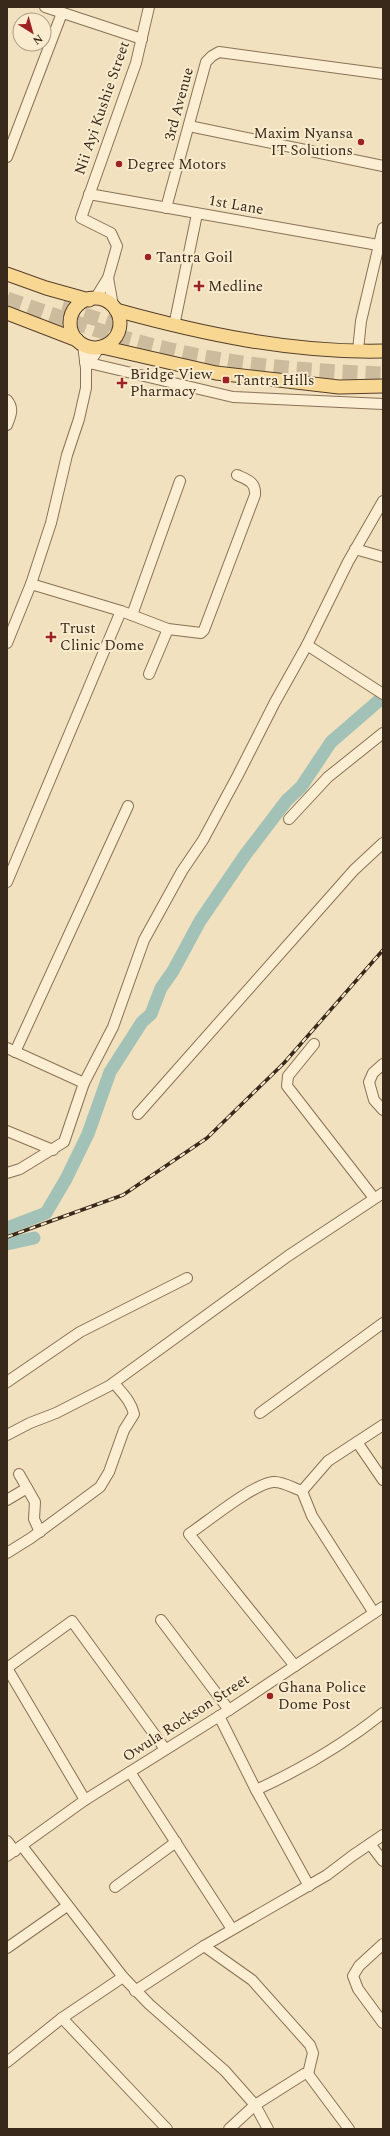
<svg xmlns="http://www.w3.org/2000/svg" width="390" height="2136" font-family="Spectral,serif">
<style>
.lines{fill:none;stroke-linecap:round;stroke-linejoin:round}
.river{stroke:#a2c2b8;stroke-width:13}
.highway-tunnel{stroke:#ccbc9d;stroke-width:15;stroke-dasharray:15 8;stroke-linecap:butt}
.minor-casing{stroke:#8a7156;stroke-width:12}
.major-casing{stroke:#573f2a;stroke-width:15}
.minor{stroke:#fbeed2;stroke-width:10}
.major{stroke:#f7d792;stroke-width:13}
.rail-casing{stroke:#38291b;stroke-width:3.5}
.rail{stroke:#f8ebce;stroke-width:2;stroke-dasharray:6;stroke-linecap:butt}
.poi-dot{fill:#9d2224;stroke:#f8ebce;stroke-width:1.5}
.labels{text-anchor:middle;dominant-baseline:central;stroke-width:4;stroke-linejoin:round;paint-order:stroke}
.street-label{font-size:15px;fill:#38291b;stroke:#f8ebce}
.poi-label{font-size:15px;fill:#38291b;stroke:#f8ebce;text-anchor:start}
</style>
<rect width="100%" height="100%" fill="#f1e1be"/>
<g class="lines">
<g class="river">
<path d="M7,1228l39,-15 20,-34 22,-45 22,-62 32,-50 9,-8 10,-26 12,-17 27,-50 45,-66 42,-55 14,-13 30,-45 52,-45"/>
<path d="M7,1244l27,-6"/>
</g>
<g class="highway-tunnel">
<path d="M7,299c52,18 103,37 156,49 72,18 146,23 220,26"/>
<path d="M62,308l61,19"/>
</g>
<g class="minor-casing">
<g id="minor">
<path d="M45,7l97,32"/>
<path d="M189,126l194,40"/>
<path d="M7,157l55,-144"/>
<path d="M89,194l289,51"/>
<path d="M166,208l40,-146 6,-6 7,-4 164,22"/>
<path d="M108,278l5,28"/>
<path d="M95,299l13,-21 9,-32 -6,-13 -30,-15 55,-155 13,-56"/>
<path d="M174,326l23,-112"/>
<path d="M358,350l3,-29 22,-93"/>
<path d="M85,362l148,35 150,7"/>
<path d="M86,368l13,-20"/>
<path d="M7,400c7,8 4,15 0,25"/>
<path d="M355,549l28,8"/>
<path d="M31,584l90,27 47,18 33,4 3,-3 51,-135c1,-13 -7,-15 -18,-20"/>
<path d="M132,615l48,-134"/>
<path d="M7,643l24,-59 20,-61 16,-68 12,-36 7,-31v-20l-3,-23"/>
<path d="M307,645l76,49"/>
<path d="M149,674l19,-45"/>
<path d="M289,819l39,-42 55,-44"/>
<path d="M7,882l114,-271"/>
<path d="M314,1044l-26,32 -1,10 87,112"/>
<path d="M7,1048l77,35"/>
<path d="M15,1052l113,-246"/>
<path d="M383,1064l-10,9 -4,9 5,18 9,10"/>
<path d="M138,1114l216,-244 29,-27"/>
<path d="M7,1131l46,19"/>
<path d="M7,1173l13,-4 44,-27 20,-59 29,-56 31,-87 38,-69 21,-31 35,-65 37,-73 32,-57 41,-83 35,-61"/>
<path d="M7,1382l73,-50 107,-54"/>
<path d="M260,1413l123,-90"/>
<path d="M7,1435l23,-12 26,-10 53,-27 179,-130 95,-63"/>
<path d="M357,1442l26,38"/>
<path d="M19,1474l16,28 -1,17 6,13"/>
<path d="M7,1500l20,-12"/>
<path d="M7,1553l24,-15 69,-51 9,-15 15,-42 10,-16c-3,-13 -12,-21 -20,-31"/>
<path d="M374,1613l-62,-97 -10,-25 26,-30 55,-36"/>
<path d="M161,1620l68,90"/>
<path d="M295,1666l-106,-132c18,-12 64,-50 84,-52 9,-1 20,6 29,9"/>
<path d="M7,1668l65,-47 93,128"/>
<path d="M7,1668l78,132"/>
<path d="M219,1716l37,74 53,96"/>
<path d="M130,1772l102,157"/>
<path d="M256,1790c48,-22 87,-45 127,-77"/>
<path d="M7,1841l8,10"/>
<path d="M370,1844l13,17"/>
<path d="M22,1846l101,131 26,27 76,67 30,34 13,24"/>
<path d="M7,1856l78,-56 144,-90 154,-103"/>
<path d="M115,1887l61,-45"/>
<path d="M383,1944l-24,22 -6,10 5,13 25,34"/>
<path d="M204,1946l48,34 58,65 3,8 -5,21"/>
<path d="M7,1948l60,-42"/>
<path d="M135,1991l69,-45 123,-71 25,-19 31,-21"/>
<path d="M62,2018l105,111"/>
<path d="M7,2062l55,-44 61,-41"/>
<path d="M229,2129l26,-24 49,-31h4l3,4 38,51"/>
</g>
</g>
<g class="major-casing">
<g id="major">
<path d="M7,274l39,14 43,12"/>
<circle cx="95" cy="323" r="25"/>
<path d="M116,310c87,24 176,43 267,41"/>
<path d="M7,313l70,27"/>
<path d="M102,347l114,26 123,14 44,-1"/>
</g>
</g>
<use href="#minor" class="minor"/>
<use href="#major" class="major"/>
<g class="rail-casing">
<path id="rail" d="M7,1237l116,-42 84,-57 77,-75 99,-113"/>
</g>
<use href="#rail" class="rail"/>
</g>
<g class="poi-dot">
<circle cx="361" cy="142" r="4"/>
<circle cx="119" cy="164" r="4"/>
<circle cx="148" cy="257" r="4"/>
<path d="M197 280h4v4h4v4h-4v4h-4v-4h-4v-4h4z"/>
<rect x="222" y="376" width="8" height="8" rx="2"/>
<path d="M120 377h4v4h4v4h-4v4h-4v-4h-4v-4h4z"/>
<path d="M49 631h4v4h4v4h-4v4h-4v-4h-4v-4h4z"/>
<circle cx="270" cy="1696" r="4"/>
</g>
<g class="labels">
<g class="street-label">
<text transform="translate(179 104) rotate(-75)">3rd Avenue</text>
<text transform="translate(102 108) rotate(-71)">Nii Ayi Kushie Street</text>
<text transform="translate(236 205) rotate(10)">1st Lane</text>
<text transform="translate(186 1718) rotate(-33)">Owula Rockson Street</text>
</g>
<g class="poi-label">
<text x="353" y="133" text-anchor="end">Maxim Nyansa<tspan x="353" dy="17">IT Solutions</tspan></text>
<text x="127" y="164">Degree Motors</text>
<text x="156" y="257">Tantra Goil</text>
<text x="208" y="286">Medline</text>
<text x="130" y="374">Bridge View<tspan x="130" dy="17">Pharmacy</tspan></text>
<text x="234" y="380">Tantra Hills</text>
<text x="60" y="628">Trust<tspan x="60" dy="17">Clinic Dome</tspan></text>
<text x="278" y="1687">Ghana Police<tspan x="278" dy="17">Dome Post</tspan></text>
</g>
</g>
<rect width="390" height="2136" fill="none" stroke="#38291b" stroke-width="16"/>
<g transform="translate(32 32) rotate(143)"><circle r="19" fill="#f8ebce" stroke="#ab9d86"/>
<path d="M0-3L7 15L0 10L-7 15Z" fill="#9d2224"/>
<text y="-6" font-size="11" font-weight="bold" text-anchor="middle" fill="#38291b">N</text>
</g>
</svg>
